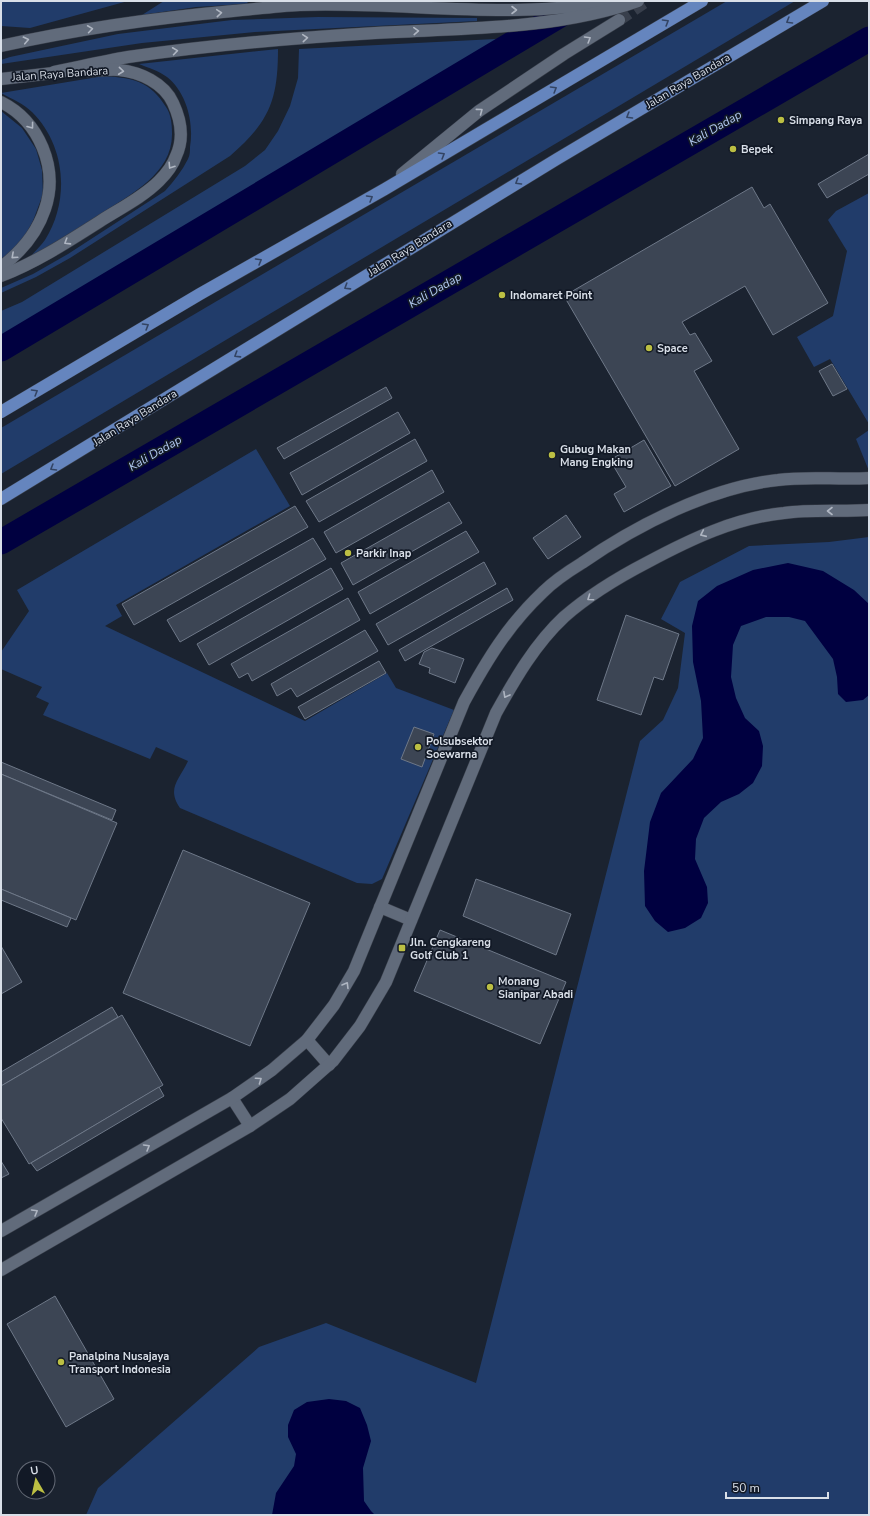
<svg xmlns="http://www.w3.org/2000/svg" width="870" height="1516" font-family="'Nunito Sans',sans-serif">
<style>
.green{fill:#213c6a}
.water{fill:#000040}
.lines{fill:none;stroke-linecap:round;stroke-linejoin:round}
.river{stroke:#000040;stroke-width:25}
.building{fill:#3c4554;stroke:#6e7888}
.street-tunnel{stroke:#383f4c;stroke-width:12;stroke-dasharray:12 6;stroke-linecap:butt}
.street-casing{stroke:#393f4a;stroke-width:13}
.secondary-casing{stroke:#393f4a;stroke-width:13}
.primary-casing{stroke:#393f4a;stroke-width:13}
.street{stroke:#616b7b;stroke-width:12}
.secondary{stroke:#616b7b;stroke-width:12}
.primary{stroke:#6585be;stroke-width:12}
.oneway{stroke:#afb6c2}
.oneway2{stroke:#334463}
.poi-dot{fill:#bcbf43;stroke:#121926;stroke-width:1.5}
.labels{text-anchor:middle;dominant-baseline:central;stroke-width:3.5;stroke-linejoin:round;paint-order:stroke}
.street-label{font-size:11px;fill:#d9dfe8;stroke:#121926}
.poi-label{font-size:11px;font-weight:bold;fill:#d9dfe8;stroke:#121926;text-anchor:start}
.water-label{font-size:12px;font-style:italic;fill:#b1c8ef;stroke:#121926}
</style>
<rect width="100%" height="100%" fill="#1b2330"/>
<g class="green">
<path d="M1,1l36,1 8,-1h83l-98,27 -29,-2z"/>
<path d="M164,1h83l1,3 -52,3 -54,8z"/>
<path d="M727,1h68l-794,473v-46z"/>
<path d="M318,17l159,1v3l-222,11 -113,11 -141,21v-4l9,-3 108,-23 114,-14z"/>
<path d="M516,38l-515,307v-34l21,-9 223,-136 20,-16 13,-19 12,-25 8,-28 1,-29z"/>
<path d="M278,49c0,52 -9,73 -48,107l-160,102 -34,19 -35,16v-5l32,-14 35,-20 97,-63c9,-10 17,-20 23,-32 2,-4 2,-8 2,-12 4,-24 -3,-54 -23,-70 -8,-6 -18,-9 -28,-13z"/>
<path d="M104,76c29,2 46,5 62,31 5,7 6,17 6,26 1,40 -41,61 -70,80 -20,13 -39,26 -59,39l-16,9c5,-7 13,-14 18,-21 25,-40 21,-94 -13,-128 -8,-8 -20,-13 -31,-19z"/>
<path d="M1,111l21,17 14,21 6,21 1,24 -10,27 -11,20 -21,20z"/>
<path d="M869,193v231l-39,-65 -16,8 -17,-30 36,-21 14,-65 -19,-31 8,-9z"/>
<path d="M869,430v41l-13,-32z"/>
<path d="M256,449l34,57 -174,99 6,11 -17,10 200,95 82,-48 9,15 58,22 -72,169 -10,5 -15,-1 -177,-75c-14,-20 0,-29 8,-47l-32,-14 -6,12 -107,-44 6,-12 -13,-6 6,-10 -41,-18v-17l28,-41 -12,-21z"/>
<path d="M869,537v978h-783l12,-27 161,-141 67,-24 150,60 164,-642 23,-21 15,-32 7,-55 -24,-14 19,-37 69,-36 80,-4z"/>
</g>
<g class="water">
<path d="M788,563l35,8 31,19 15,14v91l-6,5 -17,2 -8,-8 -1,-17 -4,-18 -28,-38 -16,-4h-23l-25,9 -8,19 -2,32 5,21 9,20 14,13 4,15 -1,20 -9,17 -14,11 -18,8 -17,16 -8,21 -1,20 12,28 1,16 -7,15 -16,10 -17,4 -13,-11 -10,-15 -1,-35 6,-49 11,-29 32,-34 10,-21 -2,-37 -8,-39 -1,-36 6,-25 19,-15 36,-16z"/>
<path d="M329,1399l17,2 14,7 7,17 4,16 -8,27 1,33 7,10 4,4h-103l4,-22 18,-27 2,-12 -8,-17v-12l6,-15 13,-8z"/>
</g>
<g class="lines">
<g class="river">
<path d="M1,349l566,-338"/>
<path d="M1,542l868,-503"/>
</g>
</g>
<g class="building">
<path d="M869,154v20l-42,24 -9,-14z"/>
<path d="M752,187l12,21 6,-4 58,99 -55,32 -28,-49 -63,36 8,13 5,-2 17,28 -18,10 45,78 -64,37 -111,-190z"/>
<path d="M832,364l15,25 -14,7 -14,-25z"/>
<path d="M386,387l6,11 -108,61 -7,-11z"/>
<path d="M398,412l12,21 -108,62 -12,-22z"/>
<path d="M415,439l12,22 -108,61 -13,-21z"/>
<path d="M644,440l27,46 -47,26 -10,-18 12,-7 -16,-27z"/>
<path d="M432,470l12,22 -108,61 -12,-21z"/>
<path d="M449,502l13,21 -109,62 -12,-22z"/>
<path d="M295,506l13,21 -174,98 -12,-21z"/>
<path d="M566,515l15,22 -33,22 -15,-21z"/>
<path d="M466,531l13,21 -109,62 -12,-22z"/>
<path d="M313,538l13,21 -146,83 -13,-22z"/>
<path d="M484,562l12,22 -108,61 -12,-21z"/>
<path d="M331,568l12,21 -134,76 -12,-21z"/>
<path d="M507,588l6,12 -108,61 -6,-11z"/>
<path d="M348,598l12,22 -108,61 -4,-8 -9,5 -8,-14z"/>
<path d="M626,615l53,19 -16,46 -9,-3 -13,38 -44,-15z"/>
<path d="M365,630l13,21 -81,46 -6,-9 -14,8 -6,-12z"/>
<path d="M432,648l32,11 -9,24 -26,-10 1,-5 -11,-4 5,-12z"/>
<path d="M379,661l7,12 -81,46 -7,-12z"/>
<path d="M414,727l20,7 -12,33 -21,-8z"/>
<path d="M1,762l115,48 -4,10 -111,-46z"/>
<path d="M1,774l116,49 -41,97 -75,-31z"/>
<path d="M183,850l127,53 -60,143 -127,-53z"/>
<path d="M476,879l95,35 -15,41 -93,-39z"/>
<path d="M1,889l70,29 -4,9 -66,-27z"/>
<path d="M440,930l126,52 -26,62 -126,-53z"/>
<path d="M1,946l21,36 -21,12z"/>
<path d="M112,1007l6,10 -117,69v-14z"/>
<path d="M122,1015l41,70 -134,79 -28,-46v-32z"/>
<path d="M159,1087l5,9 -127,75 -6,-8z"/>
<path d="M1,1161l8,13 -8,4z"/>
<path d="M55,1296l59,103 -48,28 -59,-103z"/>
</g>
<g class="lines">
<path class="street-tunnel" d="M619,20l28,-19"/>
<g class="street-casing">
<path id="street" d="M402,174l77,-63 85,-57 55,-34"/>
</g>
<g class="secondary-casing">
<g id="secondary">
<path d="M1,46c76,-17 154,-28 232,-35 22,-2 45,-5 67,-6 103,-4 208,16 311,-4"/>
<path d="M54,72c25,-5 50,-11 74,-15 82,-12 165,-19 247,-24 88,-5 180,-3 263,-32"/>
<path d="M1,79l61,-7"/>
<path d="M1,102c38,19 58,66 44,107 -8,24 -24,43 -44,58"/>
<path d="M1,276c36,-14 68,-35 101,-56 19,-12 41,-23 57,-39 7,-7 14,-16 17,-25 8,-17 5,-36 -3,-53 -9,-20 -33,-31 -54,-33 -10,-1 -21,1 -31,1"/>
<path d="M380,907l31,13"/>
<path d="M307,1040l22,25"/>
<path d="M232,1098l18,28"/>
<path d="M1,1231l231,-133 40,-28 35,-30 27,-35 20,-34 110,-269c23,-42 44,-77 79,-110 11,-11 26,-21 39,-29 55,-38 129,-76 196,-83 30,-4 61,0 91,-2"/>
<path d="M1,1270l249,-144 40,-27 43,-38 27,-35 26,-44 110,-269c19,-34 39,-69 68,-96 25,-22 55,-40 84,-55 43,-23 87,-44 136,-49 28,-4 57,-1 85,-3"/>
</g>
</g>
<g class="primary-casing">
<g id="primary">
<path d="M1,412l199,-118 185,-105 317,-188"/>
<path d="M1,499l556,-340 266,-158"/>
</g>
</g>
<use href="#street" class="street"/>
<use href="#secondary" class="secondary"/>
<use href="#primary" class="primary"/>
</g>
<defs><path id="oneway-chevron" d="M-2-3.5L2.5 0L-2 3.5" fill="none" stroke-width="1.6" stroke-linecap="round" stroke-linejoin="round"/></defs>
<g class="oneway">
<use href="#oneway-chevron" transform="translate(514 10)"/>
<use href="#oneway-chevron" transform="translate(219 13) rotate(-5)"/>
<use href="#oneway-chevron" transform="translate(90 29) rotate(-8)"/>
<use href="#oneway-chevron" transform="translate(416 31) rotate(-3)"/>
<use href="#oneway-chevron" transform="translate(305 38) rotate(-5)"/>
<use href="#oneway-chevron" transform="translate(588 39) rotate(-31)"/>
<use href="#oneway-chevron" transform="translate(26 40) rotate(-12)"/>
<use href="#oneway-chevron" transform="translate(175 51) rotate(-8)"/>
<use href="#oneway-chevron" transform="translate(121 71) rotate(6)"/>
<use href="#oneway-chevron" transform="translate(480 111) rotate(-37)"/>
<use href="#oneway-chevron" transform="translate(31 126) rotate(53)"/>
<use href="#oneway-chevron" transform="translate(171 166) rotate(123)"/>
<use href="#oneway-chevron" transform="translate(67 242) rotate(148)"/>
<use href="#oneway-chevron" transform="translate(14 256) rotate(138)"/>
<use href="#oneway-chevron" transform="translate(830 511) rotate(-180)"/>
<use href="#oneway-chevron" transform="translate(703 534) rotate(156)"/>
<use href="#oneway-chevron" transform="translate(590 598) rotate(145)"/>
<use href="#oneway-chevron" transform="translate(506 695) rotate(119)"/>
<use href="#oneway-chevron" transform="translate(346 985) rotate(-59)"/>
<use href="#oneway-chevron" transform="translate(259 1080) rotate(-35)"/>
<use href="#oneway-chevron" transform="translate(147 1147) rotate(-30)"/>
<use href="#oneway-chevron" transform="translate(35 1212) rotate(-30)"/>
</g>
<g class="oneway2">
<use href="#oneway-chevron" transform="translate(789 21) rotate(149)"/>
<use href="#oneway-chevron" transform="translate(666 22) rotate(-31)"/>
<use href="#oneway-chevron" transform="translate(554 89) rotate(-31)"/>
<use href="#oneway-chevron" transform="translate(629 116) rotate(149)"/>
<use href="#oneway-chevron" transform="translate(442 155) rotate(-31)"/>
<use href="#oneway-chevron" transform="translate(518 182) rotate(149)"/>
<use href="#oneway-chevron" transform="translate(370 198) rotate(-30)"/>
<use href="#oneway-chevron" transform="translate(259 261) rotate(-30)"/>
<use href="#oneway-chevron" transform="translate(347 287) rotate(148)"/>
<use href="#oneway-chevron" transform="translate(146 326) rotate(-31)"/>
<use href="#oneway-chevron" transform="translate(237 355) rotate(148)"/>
<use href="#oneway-chevron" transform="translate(35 392) rotate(-31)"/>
<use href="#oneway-chevron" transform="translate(53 468) rotate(149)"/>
</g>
<g class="poi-dot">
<circle cx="781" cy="120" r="4"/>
<circle cx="733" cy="149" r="4"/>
<circle cx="502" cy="295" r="4"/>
<circle cx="649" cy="348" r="4"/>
<circle cx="552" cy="455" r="4"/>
<circle cx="348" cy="553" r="4"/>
<circle cx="418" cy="747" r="4"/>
<rect x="398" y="944" width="8" height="8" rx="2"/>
<circle cx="490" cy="987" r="4"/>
<circle cx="61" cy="1362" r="4"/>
</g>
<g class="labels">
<g class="street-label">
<text transform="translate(60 74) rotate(-4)">Jalan Raya Bandara</text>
<text transform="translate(688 81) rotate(-31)">Jalan Raya Bandara</text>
<text transform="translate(410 248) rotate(-32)">Jalan Raya Bandara</text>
<text transform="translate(135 418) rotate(-32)">Jalan Raya Bandara</text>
</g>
<g class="poi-label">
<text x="789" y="120">Simpang Raya</text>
<text x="741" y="149">Bepek</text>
<text x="510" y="295">Indomaret Point</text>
<text x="657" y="348">Space</text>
<text x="560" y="449">Gubug Makan<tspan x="560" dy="13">Mang Engking</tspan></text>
<text x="356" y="553">Parkir Inap</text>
<text x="426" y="741">Polsubsektor<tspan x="426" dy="13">Soewarna</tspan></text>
<text x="410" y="942">Jln. Cengkareng<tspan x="410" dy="13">Golf Club 1</tspan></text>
<text x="498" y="981">Monang<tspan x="498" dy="13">Sianipar Abadi</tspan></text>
<text x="69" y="1356">Panalpina Nusajaya<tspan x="69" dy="13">Transport Indonesia</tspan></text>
</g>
<g class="water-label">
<text transform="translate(715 128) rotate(-30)">Kali Dadap</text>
<text transform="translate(435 290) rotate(-30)">Kali Dadap</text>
<text transform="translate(155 453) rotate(-30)">Kali Dadap</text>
</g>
</g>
<rect width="870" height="1516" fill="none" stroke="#d9dfe8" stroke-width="4"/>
<g transform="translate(36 1480) rotate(351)"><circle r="19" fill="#121926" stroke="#626874"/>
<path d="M0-3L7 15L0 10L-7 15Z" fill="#bcbf43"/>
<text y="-6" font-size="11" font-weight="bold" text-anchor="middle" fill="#d9dfe8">U</text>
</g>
<path d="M726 1492v6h102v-6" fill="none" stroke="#d9dfe8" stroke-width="2"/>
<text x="732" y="1492" font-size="12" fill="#d9dfe8" stroke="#121926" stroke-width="3" paint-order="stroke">50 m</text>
</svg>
